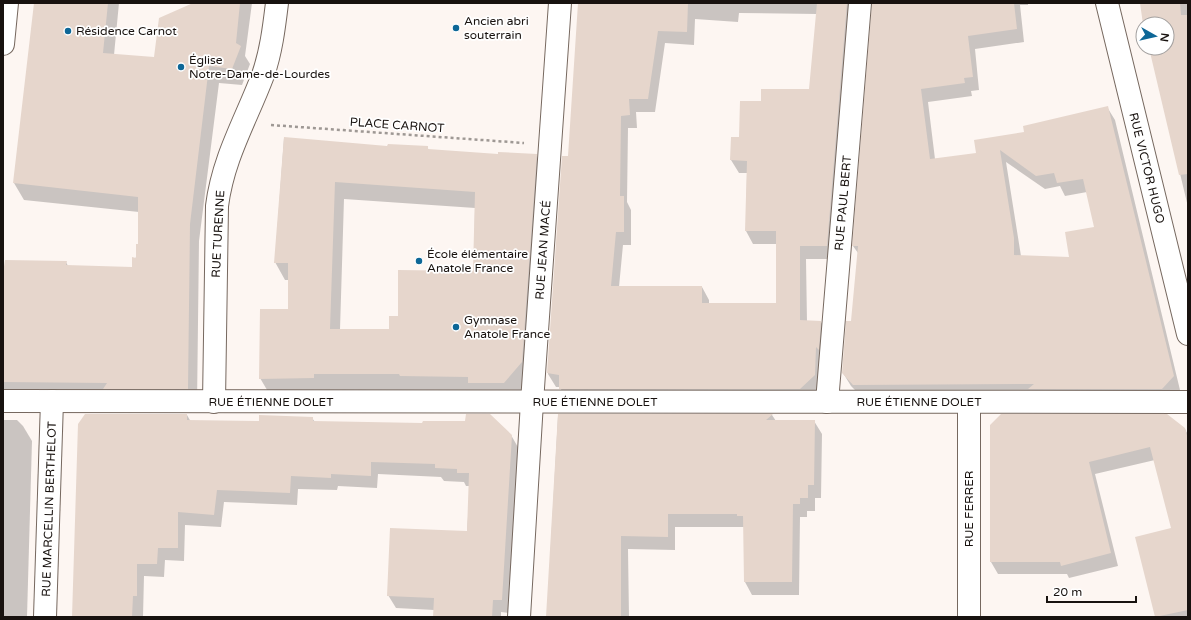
<svg xmlns="http://www.w3.org/2000/svg" width="1191" height="620" font-family="'Varela Round',sans-serif">
<style>
.shadow{fill:#0003;fill-rule:evenodd}
.building{fill:#e6d6cc;fill-rule:evenodd}
.lines{fill:none;stroke-linecap:round;stroke-linejoin:round}
.street-casing{stroke:#76685f;stroke-width:24}
.secondary-casing{stroke:#76685f;stroke-width:24}
.path{stroke:#9e9894;stroke-width:2.5;stroke-dasharray:3 3;stroke-linecap:butt}
.street{stroke:#fff;stroke-width:22}
.secondary{stroke:#fff;stroke-width:22}
.poi-dot{fill:#0d6797;stroke:#fff;stroke-width:1.5}
.labels{text-anchor:middle;dominant-baseline:central;stroke-width:3.5;stroke-linejoin:round;paint-order:stroke}
.poi-label{font-size:12px;fill:#18120f;stroke:#fff;text-anchor:start}
.street-label{font-size:12px;fill:#18120f;stroke:#fff}
</style>
<rect width="100%" height="100%" fill="#fdf6f2"/>
<g class="shadow">
<path d="M35,3h84l-5,52 41,3 41,-55h56l-7,53 5,8 -8,21 -23,-2 -20,158 -2,164 -194,-6v-116l63,-21 2,4 65,2 6,-23v-33l-115,-12 -10,-17z"/>
<path d="M579,3h449v2h-8l4,37 -49,7 4,41 -8,1 1,5 -44,6 7,57 42,-5 48,-21 82,-26 8,13 65,270 -10,12 -308,-5 -11,-11 -8,-13 9,-51 6,-69 -5,-7 20,-241 -4,-2 -35,256h-28l1,63h14l7,13 -6,54 -14,13h-241l-7,-15h-4l-8,-13 15,-217h6zM739,13l78,1 -7,76 -48,12 -22,36 -9,22 8,13h8l-1,58 7,13h24v60h-68v-4l-7,-13h-83l4,-42h8v-35l-4,-8 1,-74h9l-1,-16h19l10,-69 29,2 1,-26 43,3zM1006,162l39,27 15,-3 5,10 22,-4 9,36 -26,30 -49,-2z"/>
<path d="M1141,3h47v204l-38,-159h17v-24h-23z"/>
<path d="M284,138l104,9h39l2,3 70,5h37l10,17 -14,208 -18,20 -244,-5 -10,-17 29,-68v-30h-4l-10,-18zM344,199l131,9 -1,64 -75,45 -9,13h-50z"/>
<path d="M187,415l4,7h69l52,-4 3,4 196,13 8,14 -10,164 -8,-1v5h-67v-7l-38,-2 -8,-13 79,-63 3,-46h-4l-2,-4 -20,-1 -3,-4 -63,-3 -1,14 -39,-2 -1,4 -39,-1 -1,16 -73,-3 -3,25 -36,-2 -1,36 -19,-1 -1,17 -20,-1 -1,41h-70z"/>
<path d="M772,415l4,6h38l8,13 -1,64h-6v13h-8v6h-7l-1,78h-47l-7,-13 -1,-55h-69v23l-47,-1 1,68h-82l11,-201z"/>
<path d="M3,420h14l6,6 9,15 -5,176h-24z"/>
<path d="M991,426l194,3 3,6v182h-32l-20,-79 36,-9 -17,-69 -60,14 23,92 -49,12 -2,-4h-69l-7,-12z"/>
</g>
<g class="building">
<path d="M34,3h74l-5,50 51,4 5,-39 34,-15h47l-4,40 5,3 -9,23 -23,-3 -19,158 -2,165h-85l4,-6 -104,-1v-109l2,-13 62,1 -1,4 66,2v-10l4,1v-14h2v-47l-125,-14z"/>
<path d="M578,3h110l-1,29 -29,-1 -10,68h-19l1,16 -9,1 -1,80h4v36h-8l-5,54h91v17h74v-72h-31l2,-70 -17,-1 1,-23h8l1,-36h21v-12h48l8,-86h30l-20,243h-27v74l21,1 -2,29 -3,-3 -1,28 -15,14h-241v-14l-12,-2 15,-217h6z"/>
<path d="M872,3h142l3,26 -49,7 5,41 -9,1 1,5 -44,6 9,70 46,-6 -2,-13 50,-8 -1,-6 85,-20 66,270 -12,13h-134l6,-5 -181,1 -11,-12 4,-52h5l7,-75h-6zM1000,150l36,26 18,-3 3,10 26,-4 11,48 -29,5 4,25 -55,-2v-17z"/>
<path d="M1140,3h40l1,12h7v159l-9,1 -30,-127h18v-24h-24z"/>
<path d="M284,137l103,9 1,-2 40,2v3l70,5v-2l39,2 -15,208 -18,21h-36v-6l-68,-1 -1,-2h-85v4l-55,1 1,-70h28v-46h-14zM335,182l140,10 -2,79 -75,-1v46h-9v13h-59z"/>
<path d="M85,414h102v6l72,1v-6l54,2v4l109,2 1,-2h42l1,-7h24l22,21 -10,165h-9l-1,17h-59l1,-19 -47,-2 3,-68 77,3 2,-58h-12v-4l-22,-1v-4l-64,-2v14l-40,-2v4l-40,-2 -1,17 -73,-3 -3,25 -36,-3v36h-20l-1,16h-20v32h-4l-1,21h-60l6,-193z"/>
<path d="M773,414l-7,6h49l-1,65h-6v13h-8v6h-7l-1,78h-48l-1,-66h-6v-2h-69v23l-47,-1v81h-75l12,-203z"/>
<path d="M1001,414h166l18,14 3,11v171l-33,7 -20,-80 36,-9 -21,-81 -61,15 22,91 -50,13 -1,-4h-70v-137z"/>
</g>
<g class="lines">
<g class="street-casing">
<g id="street">
<path d="M3,44l4,-41"/>
<path d="M3,401l1185,1"/>
<path d="M214,402l3,-196c6,-48 29,-86 46,-131 8,-23 11,-47 14,-72"/>
<path d="M827,402l33,-399"/>
<path d="M969,402v215"/>
<path d="M45,617l7,-216"/>
<path d="M519,617l13,-215 28,-399"/>
</g>
</g>
<g class="secondary-casing">
<path id="secondary" d="M1107,3l81,331"/>
</g>
<path class="path" d="M271,125l253,18"/>
<use href="#street" class="street"/>
<use href="#secondary" class="secondary"/>
</g>
<g class="poi-dot">
<circle cx="456" cy="28" r="4"/>
<circle cx="68" cy="31" r="4"/>
<circle cx="181" cy="67" r="4"/>
<circle cx="419" cy="261" r="4"/>
<circle cx="456" cy="327" r="4"/>
</g>
<g class="labels">
<g class="poi-label">
<text x="464" y="21">Ancien abri<tspan x="464" dy="14">souterrain</tspan></text>
<text x="76" y="31">Résidence Carnot</text>
<text x="189" y="60">Église<tspan x="189" dy="14">Notre-Dame-de-Lourdes</tspan></text>
<text x="427" y="254">École élémentaire<tspan x="427" dy="14">Anatole France</tspan></text>
<text x="464" y="320">Gymnase<tspan x="464" dy="14">Anatole France</tspan></text>
</g>
<g class="street-label">
<text transform="translate(397 125) rotate(4)">PLACE CARNOT</text>
<text transform="translate(1147 168) rotate(76)">RUE VICTOR HUGO</text>
<text transform="translate(843 203) rotate(-85)">RUE PAUL BERT</text>
<text transform="translate(218 234) rotate(-87)">RUE TURENNE</text>
<text transform="translate(543 250) rotate(-86)">RUE JEAN MACÉ</text>
<text x="271" y="402">RUE ÉTIENNE DOLET</text>
<text x="595" y="402">RUE ÉTIENNE DOLET</text>
<text x="919" y="402">RUE ÉTIENNE DOLET</text>
<text transform="translate(49 509) rotate(-88)">RUE MARCELLIN BERTHELOT</text>
<text transform="translate(969 509) rotate(-90)">RUE FERRER</text>
</g>
</g>
<rect width="1191" height="620" fill="none" stroke="#18120f" stroke-width="8"/>
<g transform="translate(1155 36) rotate(98)"><circle r="19" fill="#ffffff" stroke="#a3a09f"/>
<path d="M0-3L7 15L0 10L-7 15Z" fill="#0d6797"/>
<text y="-6" font-size="11" font-weight="bold" text-anchor="middle" fill="#18120f">N</text>
</g>
<path d="M1047 596v6h89v-6" fill="none" stroke="#18120f" stroke-width="2"/>
<text x="1053" y="596" font-size="12" fill="#18120f" stroke="#ffffff" stroke-width="3" paint-order="stroke">20 m</text>
</svg>
